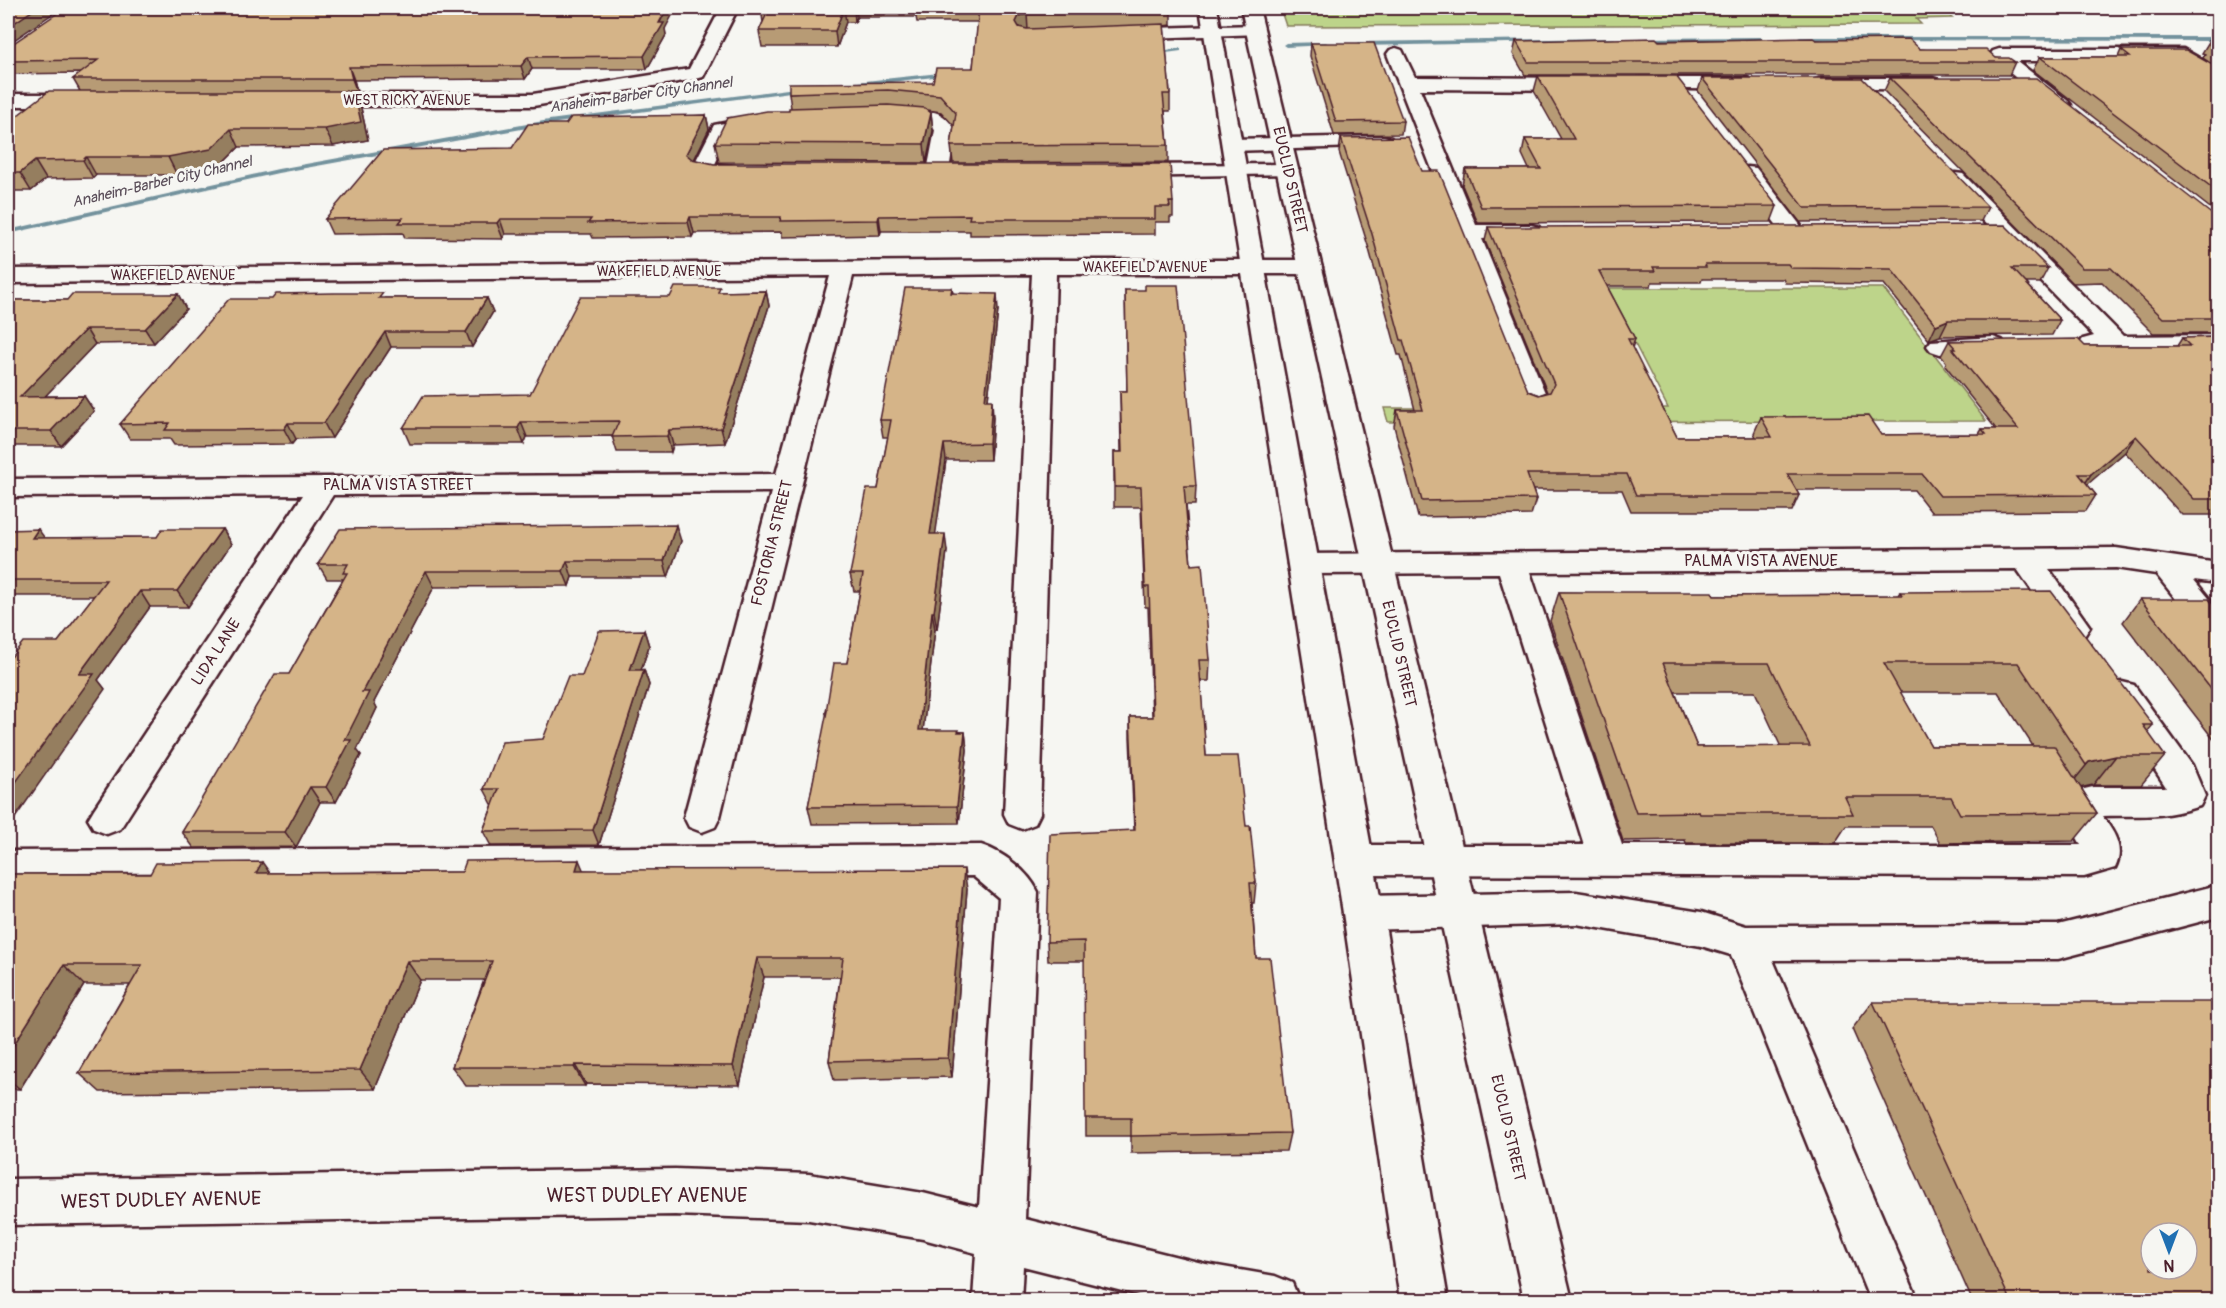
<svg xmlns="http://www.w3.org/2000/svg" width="2226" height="1308" font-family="Pangolin,sans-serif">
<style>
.green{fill:#bdd48a;stroke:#847a5a;stroke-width:1.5}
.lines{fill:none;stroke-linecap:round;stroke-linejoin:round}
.stream{fill:#73929d;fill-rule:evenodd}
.minor-casing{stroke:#4a1f2b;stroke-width:5}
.major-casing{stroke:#4a1f2b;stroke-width:5}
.minor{fill:#f6f6f2;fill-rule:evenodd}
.major{fill:#f6f6f2;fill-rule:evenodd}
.wall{fill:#b79b75;stroke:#4a1f2b;stroke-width:1.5;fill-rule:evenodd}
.shaded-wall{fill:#957e5f;stroke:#4a1f2b;stroke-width:1.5}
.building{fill:#d5b488;stroke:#4a1f2b;stroke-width:1.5;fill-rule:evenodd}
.labels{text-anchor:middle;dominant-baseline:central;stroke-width:6;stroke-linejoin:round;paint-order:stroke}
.far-street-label{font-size:14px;fill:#4a1f2b;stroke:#f6f6f2}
.far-water-label{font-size:15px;font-style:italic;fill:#5b4f5a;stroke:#f6f6f2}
.street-label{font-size:16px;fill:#4a1f2b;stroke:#f6f6f2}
.near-street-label{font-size:20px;fill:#4a1f2b;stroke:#f6f6f2}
</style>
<rect width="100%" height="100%" fill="#f6f6f2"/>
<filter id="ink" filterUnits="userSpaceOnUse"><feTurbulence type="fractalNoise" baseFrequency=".0167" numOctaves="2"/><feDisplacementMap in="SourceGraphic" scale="12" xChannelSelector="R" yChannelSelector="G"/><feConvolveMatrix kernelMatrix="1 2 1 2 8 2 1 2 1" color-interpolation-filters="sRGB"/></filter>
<g filter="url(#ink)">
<g class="green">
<path d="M1280,8h659l13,10 -36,1 5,5 -635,2z"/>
<path d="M1606,288h277l103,133 -598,1 -4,-14h284z"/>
</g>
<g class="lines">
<g class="stream">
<path d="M1761,37l2,1v2l-119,2 -3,-2 3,-2z"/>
<path d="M1800,37h418v4l-420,-1v-2z"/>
<path d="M1614,38l3,2 -1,1 -257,5 -3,-2 3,-2z"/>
<path d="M1326,42l3,2 -1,1 -42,2 -3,-2 3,-2z"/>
<path d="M1179,48l2,1v2l-30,4 -3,-2z"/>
<path d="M949,72l3,2 -1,1 -95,11 -3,-2 3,-2z"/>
<path d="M803,87l2,1v2l-256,34 -271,49 -270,61v-4l270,-61 271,-49z"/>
</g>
<g class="minor-casing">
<g id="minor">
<path d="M721,8h17l-33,65 -2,4 -7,2 -163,27h-222l-7,-2 -3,-4 3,-4 7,-2h222l156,-25z"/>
<path d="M1255,25l6,1 3,4 -3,4 -142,5 -6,-1 -3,-4 3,-4 6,-1z"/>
<path d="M1396,48l6,2 13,27 166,1 7,2 3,4 -3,4 -7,2 -161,-1 56,136h55l8,2 3,5 -3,5 -57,2 66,161 -4,6 -9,2 -9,-2 -4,-6 -135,-346 3,-4z"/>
<path d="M1999,49h184l35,20v14l-7,-2 -32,-20h-162l51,40 3,4 -3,4h-14l-61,-50 -3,-4 3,-4z"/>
<path d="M1639,78h107l7,2 3,4 -3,4 -7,2 -114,-2 -3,-4 3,-4z"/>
<path d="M1822,78h110l7,2 3,4 -3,4 -7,2 -117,-2 -3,-4 3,-4z"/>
<path d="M8,94h75l7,2 3,4 -3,4 -7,2h-75z"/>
<path d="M885,109l49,3c9,2 16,9 21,17l-6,42 -4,4 -7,2 -7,-2 -4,-4 8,-41 -7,-6 -50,-5 -3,-4 3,-4z"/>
<path d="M765,115l7,2 3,4 -3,4 -43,9 -14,30 32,3 4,4 -4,4 -30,2 -21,-5 -4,-4 22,-43z"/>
<path d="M1384,136l7,2 3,4 -3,4 -159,5 -7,-2 -3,-4 3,-4 7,-2z"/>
<path d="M1288,164l7,2 4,4 -4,4 -170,3 -7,-2 -4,-4 4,-4 7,-2z"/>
<path d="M1748,167l8,1 45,58 3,5 -3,5 -8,2 -8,-2 -48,-63 3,-5z"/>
<path d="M1955,173l8,1 160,162 95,-1v15l-126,2 -9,-3 -4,-5 4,-5 11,-3 -147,-152 -3,-5 3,-5z"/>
<path d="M1044,260h266l8,2 4,5 -4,5 -8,2h-254l-16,540 -5,10 -13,5 -13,-5 -5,-10 28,-540 -179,2 -133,541 -5,10 -13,5 -13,-5 -5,-10 87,-325 -438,3 -213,334 -13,5 -13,-5 -6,-10 6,-10 209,-314 -295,2v-18l768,-5 54,-198 -822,7v-14z"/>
<path d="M1993,337l9,3 4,5 -4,5 -62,4 -9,-3 -4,-5 4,-5z"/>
<path d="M2116,548l102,15v20l-24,-3 24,29v32l-11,-3 -51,-64 -40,-6 -67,1 41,58 -5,8 -11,3 -11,-3 -46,-66 -487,3 92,273h459c-9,-20 -27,-27 -14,-52l26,-6h73l-61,-93 5,-9 12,-3 12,3 58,80 13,31 -5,10c-40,13 -58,9 -98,10 12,16 23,32 13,52l-31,9 -730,-2 -13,-4 -6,-11 6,-11 13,-4h230l-85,-272 -196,1 -11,-3 -4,-7 4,-7 11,-3z"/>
<path d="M981,845c22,7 47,26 57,47l-13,327 181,45 69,12 17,7 7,17h-141l-135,-34 -2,34h-48l3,-47 -53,-14 -114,-19 -134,-5 -667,10v-46l667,-10 134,5 114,19 56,14 20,-309 -26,-22 -965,6v-31z"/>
<path d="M2218,885v32l-160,42 -285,1 145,340h-48l-139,-345 -30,-9 -125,-22 -213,6 -14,-5 -6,-12 6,-12 14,-5 213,-4 125,20 45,14 312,-1z"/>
</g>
</g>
<g class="major-casing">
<g id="major">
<path d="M1200,8h17l166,905 65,387h-48l-57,-387z"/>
<path d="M1241,8h18l313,1292h-48z"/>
</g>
</g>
<use href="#minor" class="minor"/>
<use href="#major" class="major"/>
</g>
<g class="wall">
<path d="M762,8h409v17l-7,1 6,68v17h-5l3,34v17l-215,1 -2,-17 3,-20 -13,-14 -13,-2 3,3 2,18 -7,32 -207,-1 -4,-19 74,-32 2,-3 -2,-15 144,-11 40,-14 5,-46h-61l-1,-5h-59l-2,5h-9l-9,25h-75l-3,-16 4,-9 -2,-13z"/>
<path d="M665,29l1,6 -19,34h-115l-7,10 -171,1 3,12h-3l7,16 7,32 -35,6 -94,1 -20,20 -42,8h-81l-3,3 -47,1 -15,12h-23v-73h6l66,-27 -7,-12 8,-6 -73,1v-27z"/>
<path d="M1816,40l104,9 76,9 19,4 -6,13h-484l-12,-21 3,-13z"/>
<path d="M2210,40h8v28l-15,-10 2,-4 -3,-1z"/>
<path d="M1311,43l92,78 -2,13 -67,1 -24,-79z"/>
<path d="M2121,50l97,18v146l-185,-144 7,-13h78z"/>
<path d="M1538,76l239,130 -6,16 -293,1 -16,-38 3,-16h64l-7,-15 3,-15h36l-27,-48z"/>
<path d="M1702,78l286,129 -7,14 -181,1 -102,-131z"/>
<path d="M1890,78l328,141v114h-65l-51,-51 -29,1 -189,-192z"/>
<path d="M706,115l3,14 -15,31 20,4 459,38v15h-3v5h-15v12l-185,1v-4h-89l-1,4 -98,2v-5l-88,1 -2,4 -99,1 -2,-4h-86l-2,5 -98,-1 -2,-5 -71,1 -7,-15 187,-71 54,-24z"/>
<path d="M1341,138l81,33 106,220 11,4 8,-3 -62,-151 3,-14 560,41 -8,15h-14l34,37 -8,15 -112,1 -11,4 -45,-56 -99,-1 -2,-4h-81l-1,3h-49l-1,4h-44l28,53 -3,9 45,89h79l-2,-4 7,-16 120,18 98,-1 3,-5h14l-51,-64 1,-3 -5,-6 8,-15 136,5h92l5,-8 36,-1v180l-1,-2h-35l-57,-63 -38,32 9,11 -10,16 -155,1 -17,-22h-118l3,5 -7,16h-161l-9,-21h-89l3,9 -5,16 -113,2 -24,-91 3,-16h18l-14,-55h-3l-29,-106 -30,-97z"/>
<path d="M952,288l1,5 45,17 -10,90 5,17 -3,43h-44l-11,74 12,17 -10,78h-2l-12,101 42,2 2,18 -8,73 -147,1 -4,-17 19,-91 -1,-4 21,-49 13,-72h-6l-4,-17 28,-85 10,-52h-5l-3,-17z"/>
<path d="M1125,290l71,196 -1,19h-9l5,60 19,95 -1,21h-9l6,75 40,70 10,57 -2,20h-2l4,55 34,175 -4,18 -155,2v-17h-45l-1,-175h-37l-1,-19 87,-112 -4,-93v-20h22l-4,-110h-3l-4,-100h-27v-55h7l-1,-61h7z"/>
<path d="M766,291l3,15 -44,137 -52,2 -2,7h-54l-5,-16 -85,1 -3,7h-114l-7,-16 127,-34 140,-97 51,-5z"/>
<path d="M178,294l8,15 -32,34 -59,1 -50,52h39l10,15 -33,35h-53v-146h59z"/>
<path d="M385,298h102l6,14 -21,35h-81l-59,91 -36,1 -4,5 -118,1 -4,-6h-40l-10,-15z"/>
<path d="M222,529l9,15 -43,63h-38l-52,73 7,9 -47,-47 36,-46h-86v-66l36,8 113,-1z"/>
<path d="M681,541l-13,36h-96l-3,9 -135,1 -60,115 3,6 -20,42 4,5 -25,47h-16l-24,45 -102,1 -12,-16 107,-158 54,-95h-16l-9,-15z"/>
<path d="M1559,592l155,4 184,-1 2,-3 253,133 -6,7 18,24 -24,29h-48l-12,3 16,25 -23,28 -134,2 -9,-17h-85l-11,17h-149l-1,-3 -62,1 -73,-220zM1675,692h80l26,55h-84zM1900,692h98l35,54h-102z"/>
<path d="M2140,599l78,12v134l-95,-123z"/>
<path d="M644,630l5,16 -8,24h3l5,15 -50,160 -108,1 -8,-15 10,-27h-1l-8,-15 59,-50 39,-63z"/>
<path d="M583,870l384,19 -15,188 -118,3 -5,-19 11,-84h-76l-24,108 -154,-1 -1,2h-119l-14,-19 32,-87h-64l-45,109 -275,3 -21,-19 51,-88h-46l-64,104h-12v-215l454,-2z"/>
<path d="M1873,1002l345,298h-246l-120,-271z"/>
</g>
<g class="shaded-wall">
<path d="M36,8h25l-53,36v-17z"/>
<path d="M667,8h9l-11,21 1,6 -19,34 -3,-13z"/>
<path d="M844,8l2,14 -9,25 -2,-16z"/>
<path d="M854,8h2l1,9 -2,5z"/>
<path d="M1027,14l1,16 -11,7 -1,-15 3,-6z"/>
<path d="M528,57l4,12 -7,10 -4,-13z"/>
<path d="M349,67l5,13 3,12 -5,-13z"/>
<path d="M354,91l7,17 7,32 -35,6 -8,-17z"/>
<path d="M931,113l2,18 -7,32 -2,-19z"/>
<path d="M706,115l3,14 -19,39 -4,-14z"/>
<path d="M231,129l8,18 -20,20 -42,8 -9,-18z"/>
<path d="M86,157l10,18 -3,3 -10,-18z"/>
<path d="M35,161l11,18 -15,12 -11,-18z"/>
<path d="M879,216l2,15 -1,4 -2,-15z"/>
<path d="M690,217l4,16 -2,4 -4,-15z"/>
<path d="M500,219l5,15 -2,5 -6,-16z"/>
<path d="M766,291l3,15 -44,137 -4,-15z"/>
<path d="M178,294l8,15 -32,34 -9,-14z"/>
<path d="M997,294l1,16 -12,107 -1,-17z"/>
<path d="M487,298l6,14 -21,35 -6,-15z"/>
<path d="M1948,320l-8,16 -11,4 7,-15z"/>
<path d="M86,329l9,15 -65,68 -10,-15z"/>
<path d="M385,332l6,15 -59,91 -8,-15z"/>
<path d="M84,396l10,15 -33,35 -10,-15z"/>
<path d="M992,400l1,17 -3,43 -1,-17z"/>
<path d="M521,422l6,15 -3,7 -6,-16z"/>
<path d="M288,423l8,16 -4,5 -8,-15z"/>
<path d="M669,430l4,15 -2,7 -4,-16z"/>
<path d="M2136,436l-11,16 -44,38 10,-16z"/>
<path d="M944,444l2,16 -13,92 -3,-18z"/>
<path d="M676,525l5,16 -13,36 -4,-16z"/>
<path d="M38,529l12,16 -18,-7z"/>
<path d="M222,529l9,15 -43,63 -11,-16z"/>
<path d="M945,534l2,17 -10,78 -3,-17z"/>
<path d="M567,561l5,16 -3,9 -6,-15z"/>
<path d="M426,571l8,16 -60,115 3,6 -20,42 4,5 -25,47 -10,-15 36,-95z"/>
<path d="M140,591l10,16 -52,73 7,9 -97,139v-35l71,-119z"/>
<path d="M932,612l3,17 -14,119 -2,-18z"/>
<path d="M644,630l5,16 -13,39 -6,-15z"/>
<path d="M644,670l5,15 -50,160 -6,-15z"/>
<path d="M965,732l2,18 -8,73 -2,-17z"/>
<path d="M2116,756l-23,29 -27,6 -3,3 26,-32z"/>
<path d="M310,787l10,15 -24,45 -11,-15z"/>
<path d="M579,860l9,21 -12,-11z"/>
<path d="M262,862l15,21 -21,-10z"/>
<path d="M964,869l3,20 -15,188 -4,-19z"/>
<path d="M757,958l7,19 -24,108 -7,-19z"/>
<path d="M407,961l13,19 -45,109 -15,-19z"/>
<path d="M64,965l20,20 -64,104 -12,-10v-25z"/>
<path d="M575,1065l11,19 -1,2 -11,-19z"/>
</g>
<g class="building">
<path d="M8,8h28l-28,19z"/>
<path d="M65,8h602l-8,15h5l-20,33 -116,1 -7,9 -172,1 3,12h-279l25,-19 -90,1v-14z"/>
<path d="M762,8h82l-9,23h-76l10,-22h-8z"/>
<path d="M979,8h192v2l-144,4 -8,2 -3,6 3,5 8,2 137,-5 6,70h-7l5,51 -217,1 5,-33 -16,-18 -52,-5 -99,3v-10l144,-1 3,-14h37z"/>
<path d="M1656,38l3,3 154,-3 3,2 93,-1 11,10h66l10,9h13l6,4h-487l-12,-21z"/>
<path d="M2210,40h8v10l-8,-5 7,-1z"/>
<path d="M1311,43h63l29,78 -67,1z"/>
<path d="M2121,50h65l32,18v124l-178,-135h90z"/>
<path d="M1538,76h138l101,130 -296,1 -16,-38h76l-16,-30h49z"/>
<path d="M1702,78h160l126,129 -183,1z"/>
<path d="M1890,78h146l182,141v99h-55l-52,-50h-29z"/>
<path d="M49,91h305l7,31 -36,7h-94l-20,20 -43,8h-82l-3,3 -48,1 -15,12h-12v-55h6z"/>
<path d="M888,105l37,3 6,5 -7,31 -209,-1 12,-25 40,-7h22v-3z"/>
<path d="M706,115l-20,39 6,5 22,5h456l3,38h-4l1,5h-15v12h-186l1,-4 -91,1 -1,4 -98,1 1,-4h-91l-2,5 -100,1 3,-4h-91l-3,4h-98l4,-5 -78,1 58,-69 129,-2 16,-24h38l5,-7z"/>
<path d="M1408,137l14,34h17l89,220 11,4 11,-3 4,-8 -66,-157 517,-2 43,43h-36l48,52h-112l-12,5 -45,-56 -100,-1 -3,-4h-83l1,3h-53l2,4h-56l36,68h-7l49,98h95l-11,-20 107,-1 13,19 105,-1 -4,-5h36l-65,-80h3l-7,-8 129,-2 7,7h105l-8,-8 36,-1v162h-24l-58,-63 -45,38h-12l17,21 -156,1 -18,-22h-135l12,21h-163l-9,-21h-100l9,25 -114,2 -25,-91h26l-20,-70h-2l-29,-106 -31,-96z"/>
<path d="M1145,285h33l18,201h-12l4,48 3,31 11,-1 8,96h-11l7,96h32l8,70h4l6,57h-6l6,75h14l20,175 -159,3v-18h-46l-1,-177 -37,1 3,-108 85,-4 -5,-113h23l-4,-130h-4l-4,-100h-26l-1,-35h8l-2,-61h7l-2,-101h20z"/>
<path d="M675,287h45l-2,5 48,-1 -45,137 -52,2 -2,6 -55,1 7,-16 -98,1 -3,6h-115l20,-32 107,-2 50,-97h90z"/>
<path d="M905,288h47l-1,5 46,1 -12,106h7l-3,43 -45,1 -14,90h15l-11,78h-2l-13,118h40l-1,2h7l-8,74 -149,1 19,-96 -1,1 8,-49h13l16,-89h-13l17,-85h11l13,-69h-11z"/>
<path d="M335,293h48l-4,5h108l-21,34h-81l-61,91h-36l-4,6 -54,1h-65l5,-7 -50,1 109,-125h43l4,-5z"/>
<path d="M72,294h106l-33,35h-59l-66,68 64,-1 -33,35h-43v-131h59z"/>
<path d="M676,525l-12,36h-97l-4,10h-137l-64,121h7l-24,48h6l-25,47h-16l-25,45h-103l93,-158h14l58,-101h-4l5,-9h-30l22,-35z"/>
<path d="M38,529l-6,9 125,-1 5,-8h60l-45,62h-37l-61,83h15l-86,119v-132l15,-19h35l48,-62h-98v-50z"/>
<path d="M2051,591l102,134h-10l22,31h-49l-27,6 -3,3 -68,-102h-134l47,83h123l43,67 -137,1 -9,-17h-106l8,17h-153l-1,-2 -63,1 -77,-221h153l2,4 188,-1 -2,-3zM1663,663h106l41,83 -113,1z"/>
<path d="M2140,599h69l9,12v87z"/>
<path d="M644,630l-14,40h14l-51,160 -110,1 16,-42h-15l18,-47 41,-3 25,-63h14l17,-45z"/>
<path d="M579,860l-3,10 388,-1 -16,189 -119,3 14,-103h-86l-24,108 -158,-1 -1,2h-122l40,-106h-85l-47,109 -281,3 63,-108h-78l-56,89v-180h142l6,-11 106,-1 -6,11 206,-1 4,-11z"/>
<path d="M1873,1002h345v298h-208zM2151,1233h36v36h-36z"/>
</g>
</g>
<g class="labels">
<g class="far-street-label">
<text x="407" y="100">WEST RICKY AVENUE</text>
<text x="1145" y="267">WAKEFIELD AVENUE</text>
<text x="659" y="271">WAKEFIELD AVENUE</text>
<text x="173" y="275">WAKEFIELD AVENUE</text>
</g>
<g class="far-water-label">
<text transform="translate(641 95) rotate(-8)">Anaheim-Barber City Channel</text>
<text transform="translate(162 182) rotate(-13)">Anaheim-Barber City Channel</text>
</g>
<g class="street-label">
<text transform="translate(1290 180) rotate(77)">EUCLID STREET</text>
<text x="398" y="485">PALMA VISTA STREET</text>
<text transform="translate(772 543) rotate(-76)">FOSTORIA STREET</text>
<text x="1761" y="561">PALMA VISTA AVENUE</text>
<text transform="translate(216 652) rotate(-57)">LIDA LANE</text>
<text transform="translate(1399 654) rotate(77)">EUCLID STREET</text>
<text transform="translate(1508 1128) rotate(77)">EUCLID STREET</text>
</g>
<g class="near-street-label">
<text x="647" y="1195">WEST DUDLEY AVENUE</text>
<text transform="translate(161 1200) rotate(-1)">WEST DUDLEY AVENUE</text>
</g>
</g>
<rect width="2226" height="1308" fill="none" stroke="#f6f6f2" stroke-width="30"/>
<rect x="15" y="15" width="2196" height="1278" fill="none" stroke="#4a1f2b" stroke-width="2" filter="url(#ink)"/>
<g transform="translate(2169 1251) rotate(180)"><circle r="28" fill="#f6f6f2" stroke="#b1a0a2" stroke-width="1.5"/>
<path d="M0-4.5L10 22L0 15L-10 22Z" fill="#1f6fb2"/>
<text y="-9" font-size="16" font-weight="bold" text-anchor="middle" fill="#4a1f2b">N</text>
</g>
</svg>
